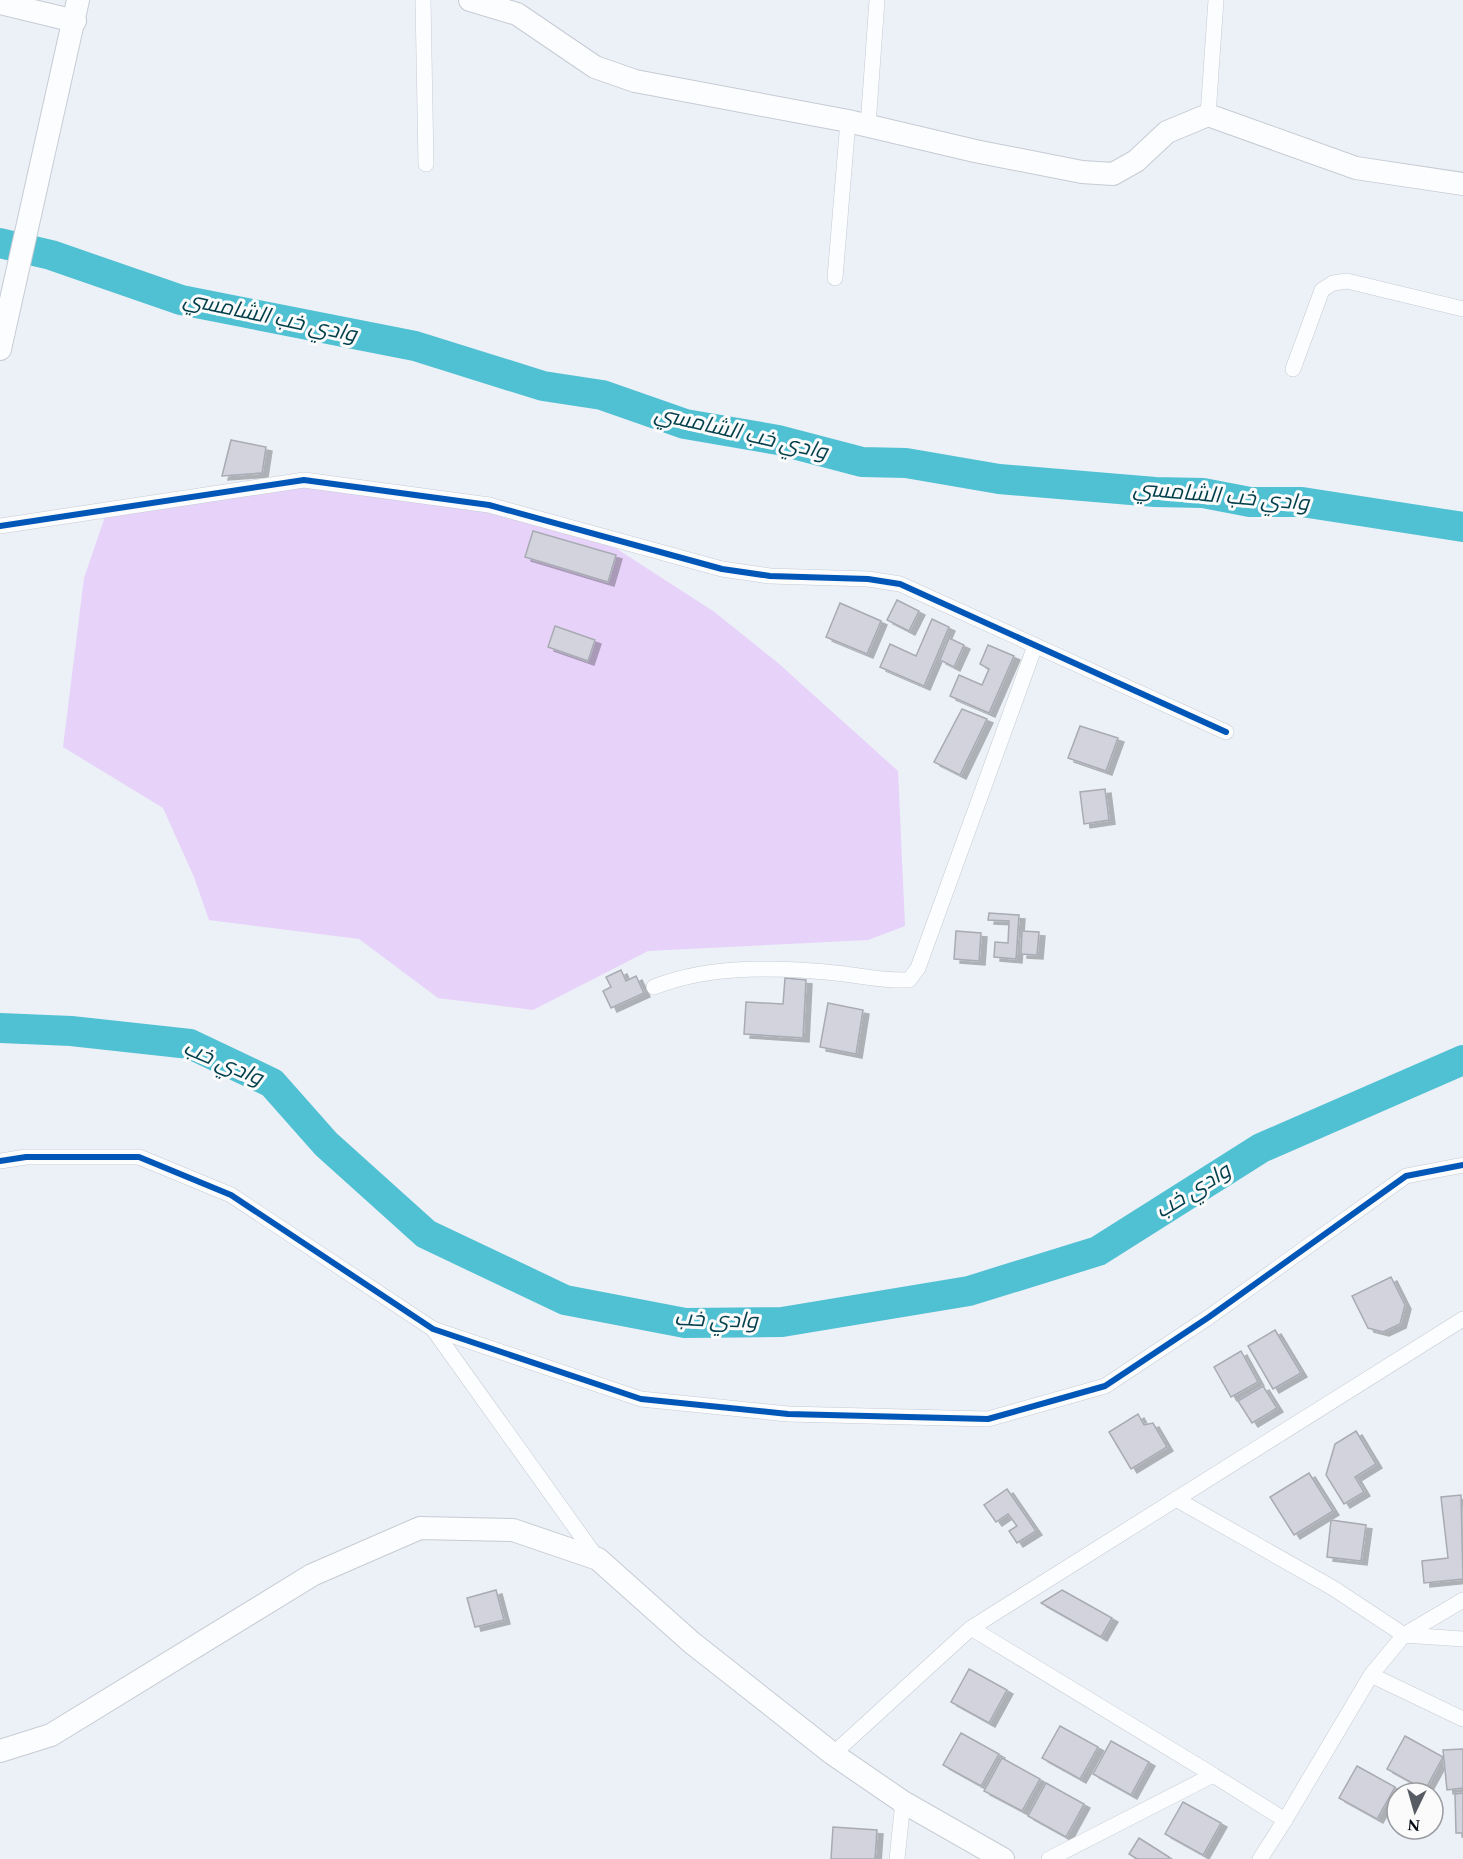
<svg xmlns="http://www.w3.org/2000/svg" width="1463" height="1859" font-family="Spectral,Cairo,serif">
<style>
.green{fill:#e7d2f9}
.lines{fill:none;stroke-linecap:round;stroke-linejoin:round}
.river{stroke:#50c0d3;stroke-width:30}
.building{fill:#d2d3dd;stroke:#a9abb4;stroke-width:1.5;filter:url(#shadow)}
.street-casing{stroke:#c6cbd4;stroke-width:16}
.secondary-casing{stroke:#c6cbd4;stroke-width:24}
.street{stroke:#fcfdfe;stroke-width:15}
.secondary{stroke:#fcfdfe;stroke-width:22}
.cycleway-casing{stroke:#fbfbfb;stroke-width:10}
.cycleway{stroke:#0057b8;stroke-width:6}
.labels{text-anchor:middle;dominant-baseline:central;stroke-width:6;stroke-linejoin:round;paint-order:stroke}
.water-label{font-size:22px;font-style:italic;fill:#013f4a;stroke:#fbfbfb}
</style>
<defs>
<filter id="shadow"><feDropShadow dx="6" dy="4" stdDeviation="0" flood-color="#0004"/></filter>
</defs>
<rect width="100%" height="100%" fill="#ecf0f7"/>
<path class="green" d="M310,475l185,25 122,49 96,62 65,52 120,108 7,155 -37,14 -220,11 -115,59 -95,-12 -79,-59 -150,-19 -15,-43 -31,-69 -100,-61 21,-169 26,-76z"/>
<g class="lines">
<g class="river">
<path d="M0,243l51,12 130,45 234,46 128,40 59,9 83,29 93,16 84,22 44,1 93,16 156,13 48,1 47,9h52l161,25"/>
<path d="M0,1028l71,3 119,13 82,39 54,61 100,90 139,66 120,23 97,-1 187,-31 129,-40 163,-103 202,-88"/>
</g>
</g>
<g class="building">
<path d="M231,440l35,7 -4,26 -40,3z"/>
<path d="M533,531l83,24 -8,27 -83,-25z"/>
<path d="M897,600l22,11 -10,20 -22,-11z"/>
<path d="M840,603l41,18 -14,33 -41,-17z"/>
<path d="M932,619l17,8 -25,59 -44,-19 10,-23 26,12z"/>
<path d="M555,626l40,14 -7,21 -40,-14z"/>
<path d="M949,638l15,7 -10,22 -14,-7z"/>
<path d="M988,645l26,11 -25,57 -39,-17 9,-21 23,10 7,-16 -9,-5z"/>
<path d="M962,709l25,10 -27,56 -26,-13z"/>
<path d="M1080,726l38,12 -12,33 -38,-13z"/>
<path d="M1105,789l4,31 -25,4 -4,-32z"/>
<path d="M989,913l30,2 -3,44 -22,-2 1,-15 13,1 1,-22 -21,-1z"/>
<path d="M956,931l25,2 -2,28 -25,-2z"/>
<path d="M1022,931l17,1 -2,23 -16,-1z"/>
<path d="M621,970l5,11 10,-5 8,17 -33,15 -8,-17 8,-4 -5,-10z"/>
<path d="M785,978l21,2 -3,58 -59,-4 2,-32 37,2z"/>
<path d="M828,1003l35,7 -7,44 -36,-7z"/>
<path d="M1391,1277l14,28 -5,19 -17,8 -15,-4 -16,-32z"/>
<path d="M1275,1330l26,43 -28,16 -25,-43z"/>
<path d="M1241,1351l17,31 -27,15 -17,-30z"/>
<path d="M1263,1386l14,22 -25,15 -14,-22z"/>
<path d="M1138,1414l6,11 9,-2 14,24 -36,22 -22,-37z"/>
<path d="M1356,1431l20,33 -21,13 9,15 -20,12 -18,-29 9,-31z"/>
<path d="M1309,1473l24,38 -39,24 -24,-38z"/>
<path d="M1007,1489l29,42 -19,12 -8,-12 8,-5 -9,-12 -12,8 -12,-17z"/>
<path d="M1461,1495l2,84 -39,4 -2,-22 26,-3 -7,-61z"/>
<path d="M1331,1520l35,5 -5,36 -34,-4z"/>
<path d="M496,1590l8,30 -29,7 -8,-29z"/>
<path d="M1062,1590l50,28 -11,19 -60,-34z"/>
<path d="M969,1669l38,21 -18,33 -38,-21z"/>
<path d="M1060,1726l38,21 -18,32 -38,-21z"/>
<path d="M961,1733l38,21 -18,32 -38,-21z"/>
<path d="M1405,1736l38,21 -18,33 -38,-21z"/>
<path d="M1111,1741l38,21 -18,33 -38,-21z"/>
<path d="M1463,1749v39l-16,2 -4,-40z"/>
<path d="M1002,1758l38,21 -18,32 -38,-20z"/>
<path d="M1357,1766l38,21 -18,32 -38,-21z"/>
<path d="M1046,1783l38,21 -18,33 -38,-21z"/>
<path d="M1463,1793v40h-7l-1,-39z"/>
<path d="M1183,1802l38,21 -18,32 -38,-21z"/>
<path d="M833,1827l44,3 -2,29h-44z"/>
<path d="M1139,1838l30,19 -1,2h-31l-8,-5z"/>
</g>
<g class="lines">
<g class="street-casing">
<g id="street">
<path d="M423,0l3,164"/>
<path d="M1208,115l8,-115"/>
<path d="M868,126l9,-126"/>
<path d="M835,278l13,-157"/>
<path d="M1293,369l29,-79 11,-7 14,-2 116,28"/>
<path d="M0,526l304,-46 185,25 233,64 48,7 98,3 32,5 326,148"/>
<path d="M654,987c58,-23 129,-20 191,-13 21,3 42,7 64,6l9,-12 117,-322"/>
<path d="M0,1161l26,-4h113l92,38 202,134 208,70 147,15 200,5 117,-33 104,-69 197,-141 57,-11"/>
<path d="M433,1329l164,229"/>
<path d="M1176,1499l157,89 71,47 59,4"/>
<path d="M971,1628l242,147"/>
<path d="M1371,1675l92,44"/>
<path d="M833,1754l138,-126 492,-309"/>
<path d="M897,1859l6,-57"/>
<path d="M1049,1859l164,-84 72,45 86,-145 33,-40 59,-35"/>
<path d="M1260,1859l25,-39"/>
</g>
</g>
<g class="secondary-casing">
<g id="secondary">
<path d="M470,0l47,14 78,53 40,14 213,40 127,30 107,21 31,2 23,-13 31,-29 41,-17 148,53 107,16"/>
<path d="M0,3l75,18"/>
<path d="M0,349l78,-349"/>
<path d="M0,1751l51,-16 261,-160 108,-47 93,2 85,29 93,83 142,112 70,48 100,57"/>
</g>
</g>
<use href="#street" class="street"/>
<use href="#secondary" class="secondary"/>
<g class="cycleway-casing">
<g id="cycleway">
<path d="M0,526l304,-46 185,25 233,64 48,7 98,3 32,5 326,148"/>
<path d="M0,1161l26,-4h113l92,38 202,134 208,70 147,15 200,5 117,-33 104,-69 197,-141 57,-11"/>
</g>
</g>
<use href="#cycleway" class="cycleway"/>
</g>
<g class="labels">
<g class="water-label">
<text transform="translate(270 317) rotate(12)">وادي خب الشامسي</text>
<text transform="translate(741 433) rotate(13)">وادي خب الشامسي</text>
<text transform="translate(1221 496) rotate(5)">وادي خب الشامسي</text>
<text transform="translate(223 1063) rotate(23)">وادي خب</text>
<text transform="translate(1193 1191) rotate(-32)">وادي خب</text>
<text transform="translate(716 1320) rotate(2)">وادي خب</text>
</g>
</g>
<g transform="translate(1415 1811) rotate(185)"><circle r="28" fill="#fbfbfb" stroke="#999b9f" stroke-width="1.5"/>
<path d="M0-4.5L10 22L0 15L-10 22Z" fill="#575c65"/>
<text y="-9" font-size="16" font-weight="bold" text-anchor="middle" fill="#070c16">N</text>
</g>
</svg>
